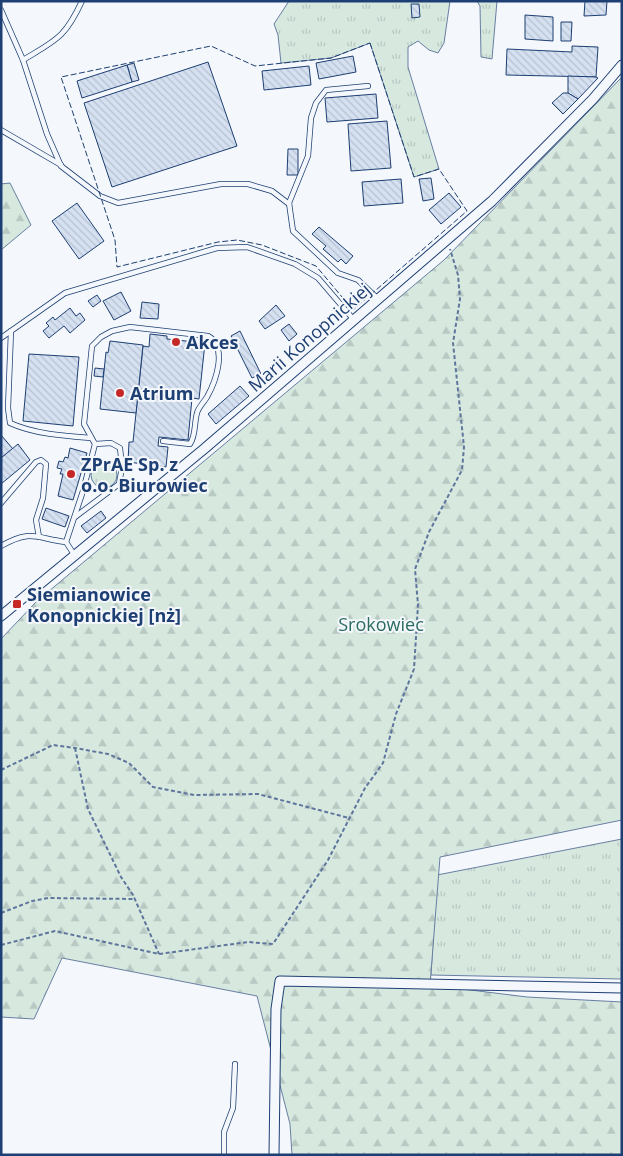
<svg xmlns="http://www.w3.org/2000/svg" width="623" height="1156" font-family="'Open Sans',sans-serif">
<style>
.grass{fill:url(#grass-tufts);stroke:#687fa3}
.forest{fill:url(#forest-firs);stroke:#687fa3}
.building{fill:url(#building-back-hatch);stroke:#1d3f73}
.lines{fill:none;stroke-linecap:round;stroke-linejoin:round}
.lane-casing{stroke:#1d3f73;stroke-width:6}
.street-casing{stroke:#1d3f73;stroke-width:11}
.path{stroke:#5e769c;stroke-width:2;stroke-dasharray:4 2.5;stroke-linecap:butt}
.lane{stroke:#f4f7fb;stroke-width:4.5}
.street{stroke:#f4f7fb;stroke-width:9}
.fence{stroke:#1d3f73;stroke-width:1;stroke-dasharray:6 2.5;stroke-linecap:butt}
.poi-dot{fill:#c62828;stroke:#f4f7fb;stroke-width:2}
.labels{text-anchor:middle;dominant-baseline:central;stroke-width:4;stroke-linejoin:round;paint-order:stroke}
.street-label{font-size:18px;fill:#1d3f73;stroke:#f4f7fb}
.poi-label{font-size:18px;font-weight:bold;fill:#1d3f73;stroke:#f4f7fb;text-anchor:start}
.park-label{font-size:18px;fill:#2c6c60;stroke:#f4f7fb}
</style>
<defs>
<pattern id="grass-tufts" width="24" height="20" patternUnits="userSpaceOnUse" patternTransform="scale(1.25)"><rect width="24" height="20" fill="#d7e8df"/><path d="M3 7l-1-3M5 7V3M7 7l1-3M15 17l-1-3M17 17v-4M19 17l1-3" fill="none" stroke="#b8c8c3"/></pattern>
<pattern id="forest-firs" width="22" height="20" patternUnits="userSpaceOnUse" patternTransform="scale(1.25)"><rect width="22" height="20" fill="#d7e8df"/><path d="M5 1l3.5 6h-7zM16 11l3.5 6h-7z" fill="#b8c8c3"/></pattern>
<pattern id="building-back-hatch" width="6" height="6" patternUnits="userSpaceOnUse" patternTransform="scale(1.25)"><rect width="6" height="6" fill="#d5e0f0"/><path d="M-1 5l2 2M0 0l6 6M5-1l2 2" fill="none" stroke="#b6c1d1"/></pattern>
</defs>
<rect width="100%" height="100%" fill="#f4f7fb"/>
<g class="grass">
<path d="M289,1h161l-6,42 -6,10 -9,-3 -11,-9 -10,6v20l31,102 -25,8 -44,-134 -39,15 -50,5 -3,-28 -4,-11z"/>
<path d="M477,1h20l-5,58 -11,-2 -1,-51z"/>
<circle cx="104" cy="475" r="13"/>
<path d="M622,839v140l-191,-4 6,-100z"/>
</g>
<g class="forest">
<path d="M622,77v743l-182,37 -10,128 97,12 95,5v153h-330l-2,-31 -33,-128 -195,-38 -28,61 -33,-2v-378l35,-37 408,-342z"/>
<path d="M10,183l21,42 -30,25v-66z"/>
</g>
<g class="building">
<path d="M585,1h22l-1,14 -22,1z"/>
<path d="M411,4h8l1,13 -8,1z"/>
<path d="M525,15l28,2v24l-28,-2z"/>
<path d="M561,22h11l-1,19h-10z"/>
<path d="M572,46l26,1 -2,30 -90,-2 1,-26 65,3z"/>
<path d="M353,56l3,16 -37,7 -3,-16z"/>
<path d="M208,62l29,84 -125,41 -28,-84z"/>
<path d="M134,63l5,17 -7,2 -5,-17z"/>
<path d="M127,65l5,17 -50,16 -5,-17z"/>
<path d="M309,66l2,19 -47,5 -2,-19z"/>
<path d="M568,76l28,1 2,1 -20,21 -10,-6z"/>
<path d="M563,93h5l10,6 -15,15 -11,-11z"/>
<path d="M376,94l2,24 -51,4 -2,-24z"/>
<path d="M387,121l4,47 -40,3 -3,-47z"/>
<path d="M288,149h10v26h-11z"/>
<path d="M431,178l3,21 -11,2 -4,-22z"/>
<path d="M401,179l2,24 -39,3 -2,-24z"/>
<path d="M449,193l12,14 -20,17 -12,-14z"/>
<path d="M77,203l27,38 -25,18 -27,-38z"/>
<path d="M319,227l34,29 -7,8 -5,-5 -3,3 -15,-13 3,-3 -14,-12z"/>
<path d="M121,292l10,19 -17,9 -11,-19z"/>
<path d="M97,295l4,6 -8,6 -5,-6z"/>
<path d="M142,302l17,2 -1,15 -18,-1z"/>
<path d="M276,305l9,11 -20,13 -6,-8z"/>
<path d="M70,308l6,8 4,-3 5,7 -15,13 -6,-7 -15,12 -6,-7 6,-5 -3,-3 7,-6 2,3z"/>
<path d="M289,324l8,10 -8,7 -8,-11z"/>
<path d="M240,331l21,43 -9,4 -21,-42z"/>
<path d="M150,334l17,2v3l38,4 -6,56 -7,-1 -4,42 -29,-3 -1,9 10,1 -2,20 -38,-5 1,-20h4l10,-96 6,1z"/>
<path d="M110,341l33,4 -7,68 -36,-4 6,-57 2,1z"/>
<path d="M29,354l50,3 -6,69 -50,-5z"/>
<path d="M95,368l9,1 -1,8 -9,-1z"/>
<path d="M240,386l9,10 -33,28 -8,-10z"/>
<path d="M1,435l12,14 -12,9z"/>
<path d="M18,444l12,16 -29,24v-26z"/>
<path d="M70,448l17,5 -14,47 -15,-4 5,-22h-3l2,-5 -5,-1 2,-7 4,1 2,-5 3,1z"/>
<path d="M46,508l23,8 -4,11 -23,-8z"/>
<path d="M101,511l5,7 -19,15 -6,-7z"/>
</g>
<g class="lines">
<g class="lane-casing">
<g id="lane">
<path d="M82,1c-17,37 -26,39 -59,59l24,74 14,32 39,30 18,7 103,-19h27l24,7 17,13"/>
<path d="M1,10l22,50"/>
<path d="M368,86l-42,4 -10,13 -5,15 -3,38 -19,47 4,28 45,42 20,7 20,19"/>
<path d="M1,130l60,35"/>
<path d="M11,331l-3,77 2,15c24,11 55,13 81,15"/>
<path d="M1,338l64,-45 152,-45 30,-1 48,17 23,14 36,42"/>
<path d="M1,503l35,-41 5,-2 5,4 -3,34 -7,22 3,17"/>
<path d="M75,517l44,-33 3,-17 -2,-19 -9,-5 -16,1"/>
<path d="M1,546c30,-17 34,-8 65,-4"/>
<path d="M75,556l-9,-14 17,-51 12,-47 -11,-20 8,-78 9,-9 11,-6 18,-4 78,9c20,11 8,45 -1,61 -3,5 -9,11 -10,16 -3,11 -1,22 -7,31l-27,-3"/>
<path d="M224,1155v-23l9,-24 2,-44"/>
</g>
</g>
<g class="street-casing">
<g id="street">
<path d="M1,616l203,-167 288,-248 101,-102 29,-34"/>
<path d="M274,1155l2,-146 4,-28 342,7"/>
</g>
</g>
<g class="path">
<path d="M75,748l13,61 33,68 12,18 26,59"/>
<path d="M1,770l52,-25 22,3 33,6 21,9 24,24 41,8 64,-1 91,24"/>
<path d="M1,913l31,-12 16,-3 86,1"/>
<path d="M1,945l54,-14 104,23 89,-12 25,2 55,-84 37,-72 18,-25 13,-49 18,-45 4,-64 -3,-36 14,-37 33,-62 2,-23 -11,-104 7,-44 -2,-24 -8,-26"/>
</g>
<use href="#lane" class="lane"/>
<use href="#street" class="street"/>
<path class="fence" d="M370,43l44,134 25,-8 28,42 -114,99 -37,-44 -54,-21 -25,-5 -19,2 -101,25 -2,-27 -54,-163 150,-31 44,20 76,-8z"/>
</g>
<g class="poi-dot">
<circle cx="176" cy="342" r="5"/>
<circle cx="120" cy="393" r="5"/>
<circle cx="71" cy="474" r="5"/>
<rect x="12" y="599" width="10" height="10" rx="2.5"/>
</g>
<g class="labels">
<g class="street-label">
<text transform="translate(309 337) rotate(-41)">Marii Konopnickiej</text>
</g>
<g class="poi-label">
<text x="186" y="342">Akces</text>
<text x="130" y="393">Atrium</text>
<text x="81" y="464">ZPrAE Sp. z<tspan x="81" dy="21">o.o. Biurowiec</tspan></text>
<text x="27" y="594">Siemianowice<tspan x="27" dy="21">Konopnickiej [nż]</tspan></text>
</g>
<g class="park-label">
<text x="381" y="624">Srokowiec</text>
</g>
</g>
<rect width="623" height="1156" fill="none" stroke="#1d3f73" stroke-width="5"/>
</svg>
